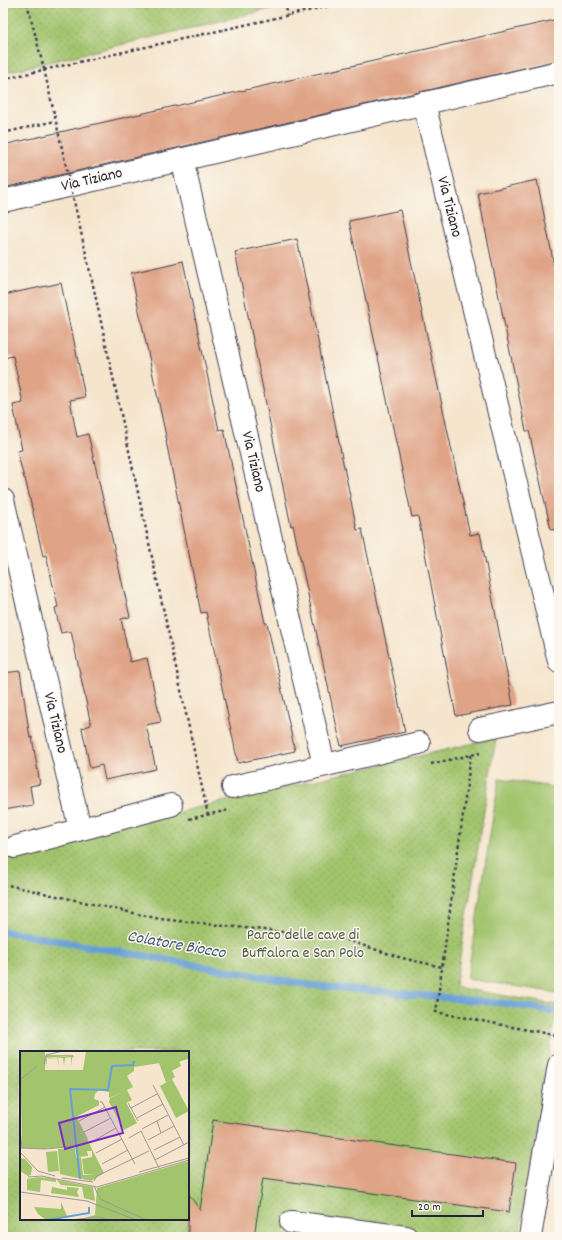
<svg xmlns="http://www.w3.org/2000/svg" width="562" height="1240" font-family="Dekko,sans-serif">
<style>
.grass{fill:#a2c46d;stroke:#627354}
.park{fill:url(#park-dots);stroke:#627354;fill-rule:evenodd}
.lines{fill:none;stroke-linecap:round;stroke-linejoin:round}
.stream{stroke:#669fd5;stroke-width:7}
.building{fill:#dfa386}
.minor-casing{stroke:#423f51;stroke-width:24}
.path{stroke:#423f51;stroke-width:2.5;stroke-dasharray:3 3;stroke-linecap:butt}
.minor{stroke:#fff;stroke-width:22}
.path-bridge{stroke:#423f51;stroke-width:2.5;stroke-dasharray:3 3;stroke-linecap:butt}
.labels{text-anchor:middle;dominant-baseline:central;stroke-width:3;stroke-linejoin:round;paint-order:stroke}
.street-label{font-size:16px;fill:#22223b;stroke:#fbf7ec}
.park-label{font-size:16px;fill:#4f5b4c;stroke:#fbf7ec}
.water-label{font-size:17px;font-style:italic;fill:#415a80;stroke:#fbf7ec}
.inset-river{fill:none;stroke:#669fd5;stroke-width:2}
.inset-road{fill:none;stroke:#a19793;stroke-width:1}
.view{fill:#7b2cbf;fill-opacity:0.15;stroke:#7b2cbf;stroke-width:2}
.inset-edge{fill:none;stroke:#22223b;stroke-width:2}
</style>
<defs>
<pattern id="park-dots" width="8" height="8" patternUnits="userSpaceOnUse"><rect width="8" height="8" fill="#a2c46d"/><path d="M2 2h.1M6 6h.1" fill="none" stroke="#8ba85f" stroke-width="1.8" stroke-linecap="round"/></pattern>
</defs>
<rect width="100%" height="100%" fill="#fbf7ec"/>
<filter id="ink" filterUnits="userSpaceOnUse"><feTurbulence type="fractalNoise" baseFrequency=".025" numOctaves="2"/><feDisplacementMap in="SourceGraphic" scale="8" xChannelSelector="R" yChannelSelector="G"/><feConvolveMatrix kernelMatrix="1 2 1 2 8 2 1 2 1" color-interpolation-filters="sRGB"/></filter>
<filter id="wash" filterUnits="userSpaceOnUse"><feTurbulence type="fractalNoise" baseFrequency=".012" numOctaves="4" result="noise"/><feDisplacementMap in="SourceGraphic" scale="16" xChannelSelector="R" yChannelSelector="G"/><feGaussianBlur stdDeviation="0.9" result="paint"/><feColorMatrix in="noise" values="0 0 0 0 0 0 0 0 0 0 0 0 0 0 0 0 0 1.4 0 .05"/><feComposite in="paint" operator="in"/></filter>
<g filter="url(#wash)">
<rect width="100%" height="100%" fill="#f5e5cd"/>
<path class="grass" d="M499,779l60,9v205l-92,-14z"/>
<g class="park">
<path d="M3,3h292l-292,70z"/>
<path d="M496,738l-41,249 102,18 -38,232h-516v-384zM21,1052h167v167h-167z"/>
</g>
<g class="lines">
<path class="stream" d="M3,931l306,54 193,18 57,9"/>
</g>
<g id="blocks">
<g class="building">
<path d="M559,19v41l-556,128v-43z"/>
<path d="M537,180l22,110v239l-8,1 -22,-99h-3l-48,-238z"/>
<path d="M400,210l70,325 10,-2 33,172 -57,11 -38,-200 -6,1 -63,-296z"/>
<path d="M297,239l60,291 5,-1 43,203 -64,14 -48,-221 -2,1 -56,-274z"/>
<path d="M183,261l36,169 5,-1 41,194h2l28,128 -57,12 -32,-151 -5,1 -35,-172h1l-36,-168z"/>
<path d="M61,283l10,49 1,-1 13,66 -15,3 7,37 11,-3 42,183 -9,2 9,43 17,-4 14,64 -15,3 10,44 -51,11 -3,-15 -12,3 -8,-40 9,-3 -20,-94 -10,2 -6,-25 3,-1 -12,-52 -3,1 -18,-78h-1l-7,-27 5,-1 -9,-45 10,-2 -10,-47 -10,2v-63z"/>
<path d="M20,671l10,67 2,-1 8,47 -10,2 3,19 -30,5v-137z"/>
<path d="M213,1120l303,43 -7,49 -246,-34 -9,59h-66v-44l12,17z"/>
</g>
</g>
</g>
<g filter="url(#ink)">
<use href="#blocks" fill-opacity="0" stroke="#423f51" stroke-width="1"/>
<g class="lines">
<g class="minor-casing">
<g id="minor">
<path d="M424,103l135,558"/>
<path d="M182,159l142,606"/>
<path d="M3,201l556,-129"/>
<path d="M3,500l77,329"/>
<path d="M480,729l79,-17"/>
<path d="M233,787l186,-44"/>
<path d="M15,847l156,-42"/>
<path d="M291,1222l115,15"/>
<path d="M530,1237l29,-172"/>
</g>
</g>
<g class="path">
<path d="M27,3l17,66"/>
<path d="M285,3l3,13"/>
<path d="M3,79l340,-76"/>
<path d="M3,133l52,-12"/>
<path d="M93,285l115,530"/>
<path d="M471,755l-35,257 123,24"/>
<path d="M431,764l49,-11"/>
<path d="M189,819l40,-9"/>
<path d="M3,884l157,35 180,19 62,20 40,9"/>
</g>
<use href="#minor" class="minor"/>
<path class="path-bridge" d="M44,69l49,216"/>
</g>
</g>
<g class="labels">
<g class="street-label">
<text transform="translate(92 180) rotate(-13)">Via Tiziano</text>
<text transform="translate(449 207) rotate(76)">Via Tiziano</text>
<text transform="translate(253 462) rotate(77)">Via Tiziano</text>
<text transform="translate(55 723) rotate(77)">Via Tiziano</text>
</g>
<g class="park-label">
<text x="303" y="935">Parco delle cave di<tspan x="303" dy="18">Buffalora e San Polo</tspan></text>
</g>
<g class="water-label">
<text transform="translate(176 946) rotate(10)">Colatore Biocco</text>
</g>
</g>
<g transform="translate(20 1051)">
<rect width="169" height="169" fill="#f5e5cd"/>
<path d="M169,0v12l-1,-4 -9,2 2,5 -9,5 3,6 -9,5 -6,-19 -26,4v4l-7,5 6,11 -6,3 5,10 -6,3 -5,-10 -12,5v-6l-10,-2 -4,4 -1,5 5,2v4l-23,12 28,56 -13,8 -31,-7 -2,-25 17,-1 1,10 5,-1 2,18 11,-1h-10l-2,-15 10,-2v-6h-5l1,5 -10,1 -7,-47 40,-45zM27,4h26l1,2 -2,1 -1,8v-9l-6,1 -1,8 -1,-8h-5l1,8 -2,-8 -10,1 -1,8 -1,-8 25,-3 -25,2zM37,100l2,20 -11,1 -2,-20zM0,107l5,1 7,8 -1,8 -3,1 -8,-5zM37,129l36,7 2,14 -11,-3 -2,-11 -21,-2z" fill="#a2c46d"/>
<path d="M0,0h25v19h38l3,-19h103v7l-20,8 6,11 -3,2 17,32 -13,7 -16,-32 12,-7 -6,3 -7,-19 -48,2 -2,27 -14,-3 -2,10 6,2v4l-23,11 12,23 -12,2v5l-32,3 -22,-1zM101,42l16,30 -13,7 -15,-28 1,-4zM169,110v59h-111l17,-5 2,-27zM19,126l17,2v3l-15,-2 -1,12 -13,-2v-11zM32,136l15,3v-3l12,1 -2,4 2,5 -28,-4zM41,151l6,14 -21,4 -8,-6 -4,-7 27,2z" fill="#a2c46d"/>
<path class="inset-river" d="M60,128l-10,-90 38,1 4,-24 21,-1 1,-4M28,169l41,-7v-6"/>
<path class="inset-road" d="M24,13l2,-9 17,-4M0,29l17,-14M133,34l31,60M80,51h2l33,62M108,52l10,18M111,57l26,-14M117,67l26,-14M59,70l26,-14M137,70l4,12M0,78l2,19M122,78l26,-14M64,81l27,-14M109,87l12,-7 18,37M128,89l26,-14M70,92l26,-15M0,97l26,1 29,-3M134,99l26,-13M0,101l18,19 17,5M76,102l26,-14M135,109l34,-18M82,113l26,-14M119,121l50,-14M8,126l13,-1 56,11 92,-27M42,127l31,4M74,130l3,-5 52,-25M74,135l6,13 46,21M0,141l67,9 49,19M50,169l27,-3 14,3"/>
<path class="view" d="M96,56l7,26 -58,16 -6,-26z"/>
<rect width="169" height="169" class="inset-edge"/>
</g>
<rect width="562" height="1240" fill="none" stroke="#fbf7ec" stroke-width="16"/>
<path d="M412 1210v6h71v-6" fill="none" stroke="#22223b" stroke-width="2"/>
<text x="418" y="1210" font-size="12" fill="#22223b" stroke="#fbf7ec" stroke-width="3" paint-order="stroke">20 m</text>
</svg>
